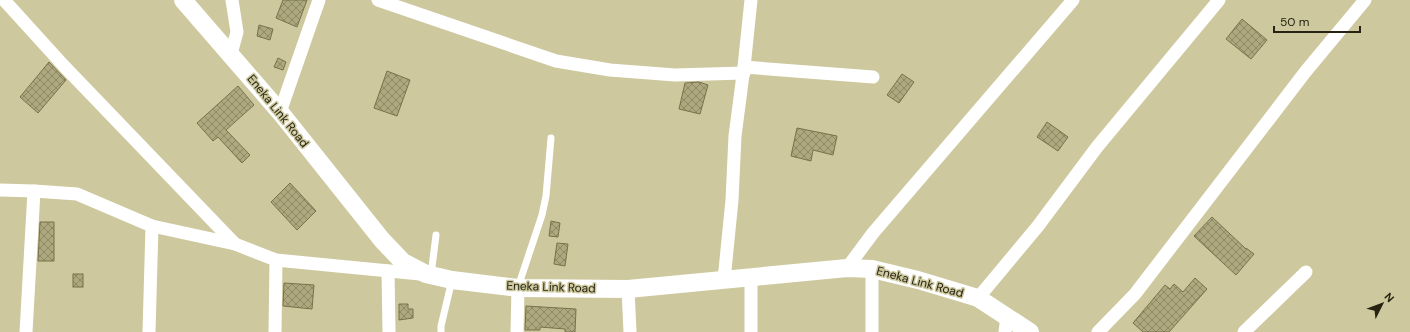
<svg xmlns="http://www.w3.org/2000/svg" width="1410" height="332" font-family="'DM Sans',sans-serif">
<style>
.building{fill:url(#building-cross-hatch);stroke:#77724a}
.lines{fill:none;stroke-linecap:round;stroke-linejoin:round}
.lane{stroke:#fff;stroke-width:7}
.street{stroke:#fff;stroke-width:13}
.secondary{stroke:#fff;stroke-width:18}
.labels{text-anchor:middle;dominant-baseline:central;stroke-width:3;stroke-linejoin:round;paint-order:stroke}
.street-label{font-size:12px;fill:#262313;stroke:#cdc89d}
</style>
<defs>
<pattern id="building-cross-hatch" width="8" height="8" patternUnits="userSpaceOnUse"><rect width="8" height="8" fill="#ada87e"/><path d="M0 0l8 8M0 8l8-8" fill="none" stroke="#8d8866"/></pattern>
</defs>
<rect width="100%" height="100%" fill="#cdc89d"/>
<g class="building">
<path d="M283,0h24l-10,27 -21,-9z"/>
<path d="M1242,19l25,21 -16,19 -25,-20z"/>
<path d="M259,25l14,4 -3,11 -13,-4z"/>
<path d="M278,58l8,4 -3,8 -9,-3z"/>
<path d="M49,62l17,18 -28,33 -18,-16z"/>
<path d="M387,71l23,9 -13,36 -23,-8z"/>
<path d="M902,74l12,8 -15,21 -12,-8z"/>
<path d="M699,82l9,3 -8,29 -21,-5 6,-26z"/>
<path d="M238,86l16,19 -28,25 24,25 -8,8 -24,-26 -5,4 -16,-18z"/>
<path d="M1047,122l21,15 -10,14 -21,-14z"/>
<path d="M797,128l40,8 -4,19 -20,-5 -2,11 -20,-5z"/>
<path d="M290,183l26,28 -19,19 -26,-28z"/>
<path d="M1212,217l34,32v-1l8,6 -18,21 -42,-39z"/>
<path d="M551,221l9,2 -2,14 -9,-1z"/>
<path d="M40,222h14v39h-16z"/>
<path d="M557,243l11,1 -3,22 -11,-2z"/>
<rect x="73" y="274" width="10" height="13"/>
<path d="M1195,278l12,11 -38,43h-26l-10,-9 32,-38 5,4 4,-5 9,8z"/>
<path d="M284,283l30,2 -2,24 -29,-3z"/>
<path d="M399,304h9v5h5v9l-14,2z"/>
<path d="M526,306l50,3 -1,23h-10v-3l-25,-2v3h-15z"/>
</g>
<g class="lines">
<g class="lane">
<path d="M431,275l5,-40"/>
<path d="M518,287l24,-72 4,-19 5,-58"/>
<path d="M441,332v-6l11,-46"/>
</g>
<g class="street">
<path d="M4,0l59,65 172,179"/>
<path d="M378,0l178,61 54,9 65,5 69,-2"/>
<path d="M231,54l6,-22 -5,-32"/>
<path d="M744,67l129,10"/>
<path d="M280,112l39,-112"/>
<path d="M0,190l34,1 43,3 75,32 83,18 41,16 144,14"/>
<path d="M847,268l26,-35 200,-233"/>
<path d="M872,269v63"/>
<path d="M388,271l1,61"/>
<path d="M724,280l8,-80 3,-64 9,-69 7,-67"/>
<path d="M628,289l2,43"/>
<path d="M978,298l60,-72 59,-79 122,-147"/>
<path d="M26,332l8,-141"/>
<path d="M149,332l3,-106"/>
<path d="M275,332l1,-72"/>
<path d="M517,332l1,-44"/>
<path d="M751,332v-54"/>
<path d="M1005,332l2,-16"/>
<path d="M1098,332l37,-38 171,-223 59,-71"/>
<path d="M1244,332l62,-60"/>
</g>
<path class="secondary" d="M183,0l97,112 102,128 21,22 23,12 26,6 66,8 110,1 219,-21 25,1 46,11 60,18 52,34"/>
</g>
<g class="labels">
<g class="street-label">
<text transform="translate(278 111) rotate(51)">Eneka Link Road</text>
<text transform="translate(920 282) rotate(15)">Eneka Link Road</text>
<text transform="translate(551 287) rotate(2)">Eneka Link Road</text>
</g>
</g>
<g transform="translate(1382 304) rotate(48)" stroke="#cdc89d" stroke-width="3" paint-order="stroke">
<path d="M0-3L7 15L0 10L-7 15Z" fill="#262313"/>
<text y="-6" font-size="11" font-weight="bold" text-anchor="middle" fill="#262313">N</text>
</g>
<path d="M1274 26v6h86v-6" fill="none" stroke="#262313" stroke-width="2"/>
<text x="1280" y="26" font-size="12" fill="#262313" stroke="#cdc89d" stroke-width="3" paint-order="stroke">50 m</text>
</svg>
